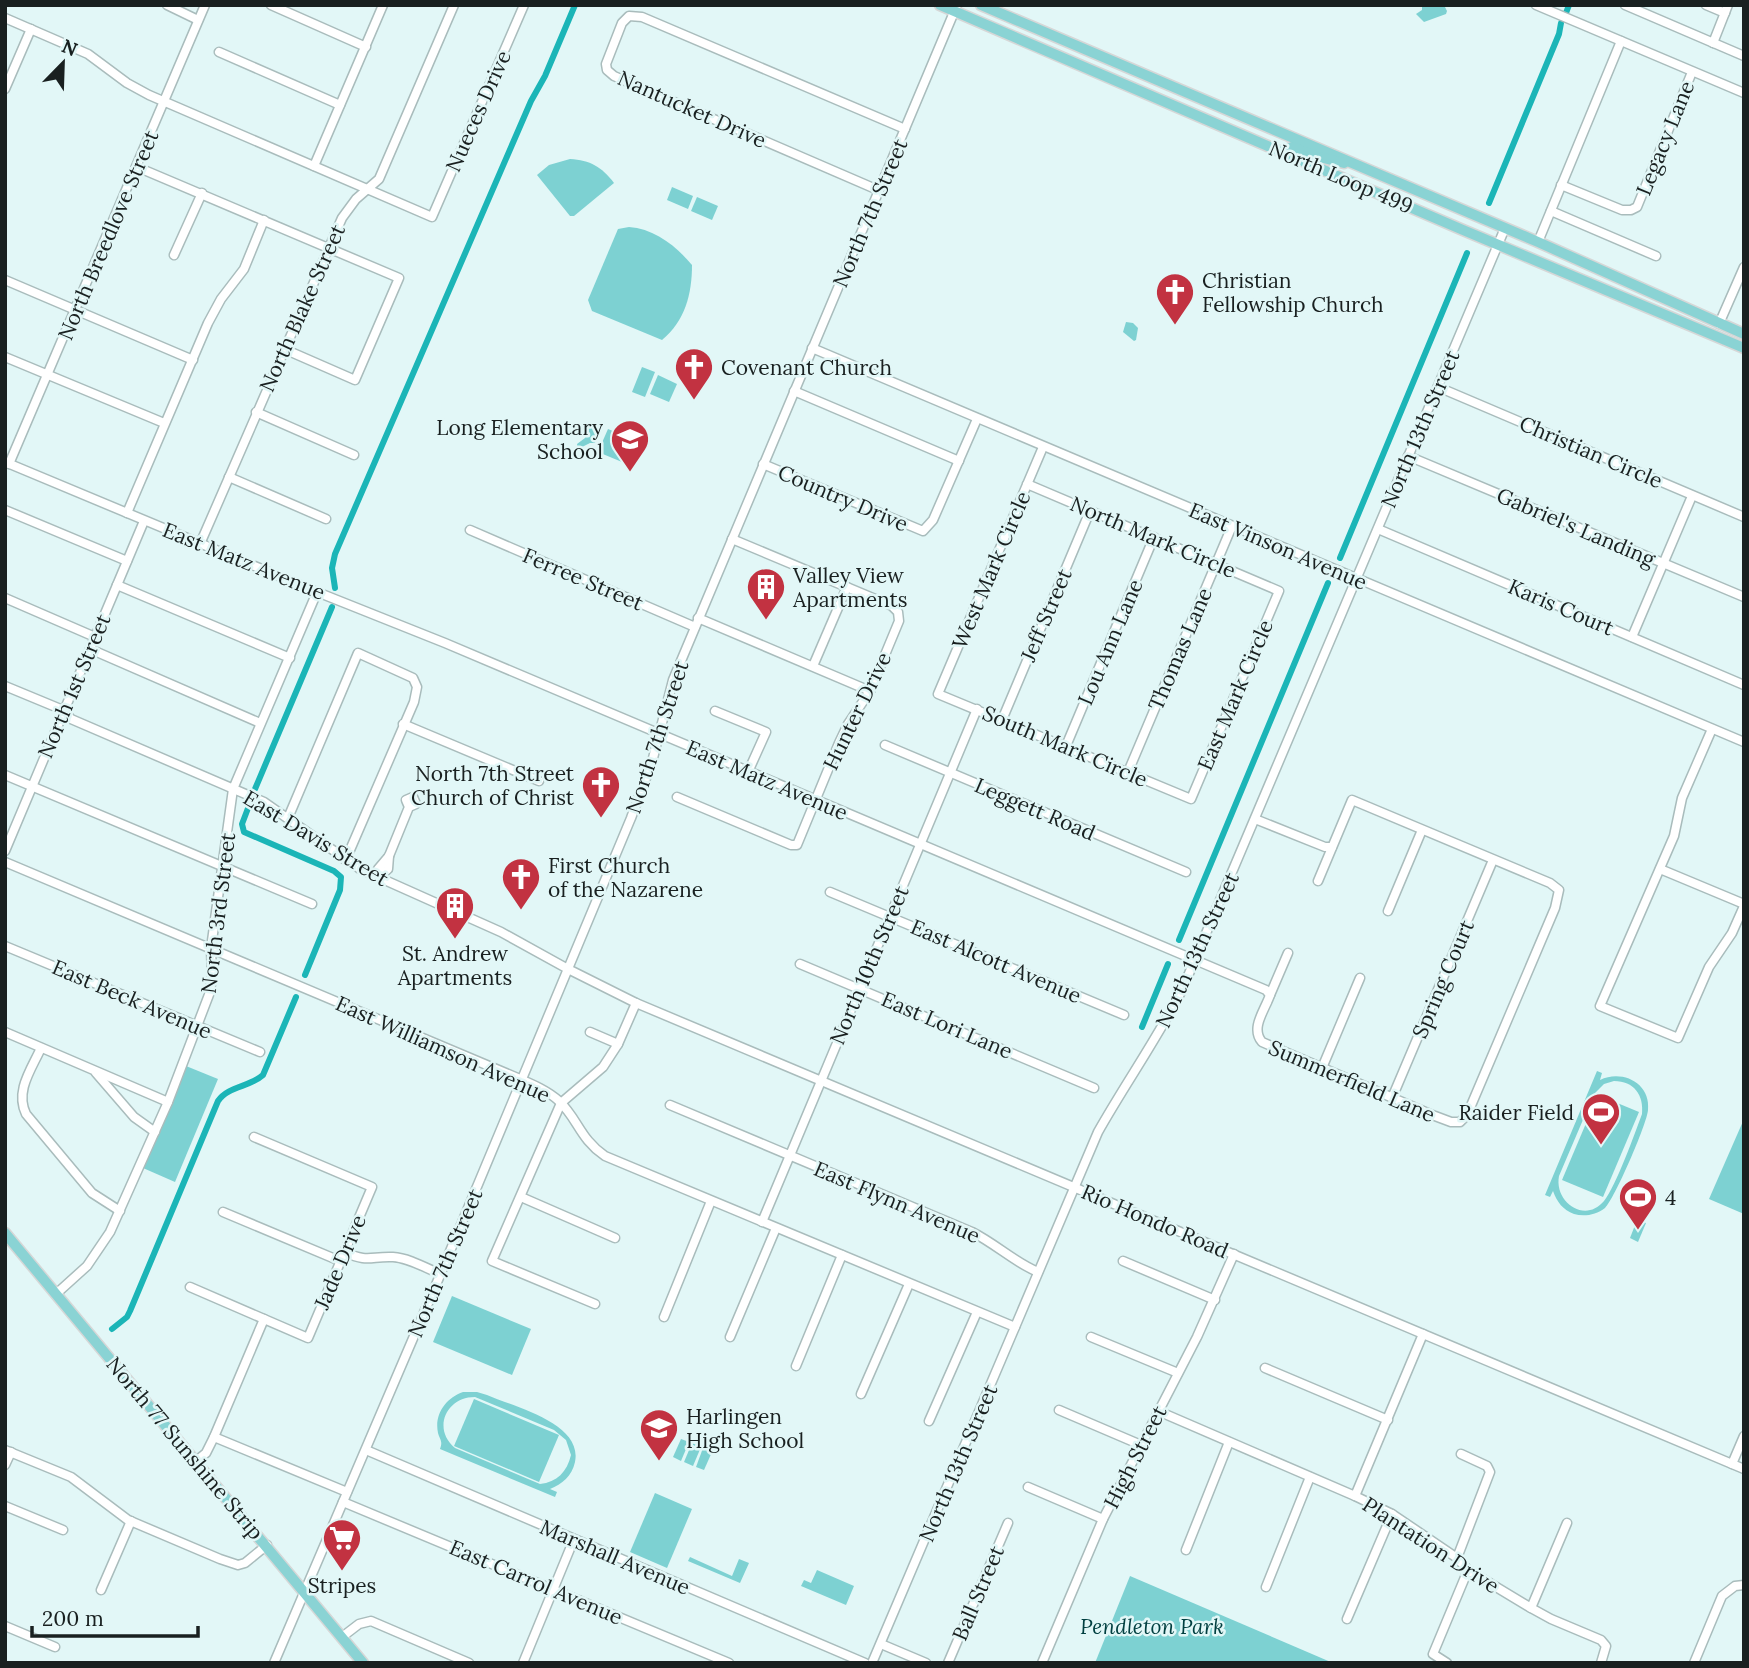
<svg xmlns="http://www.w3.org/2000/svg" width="1749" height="1668" font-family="Lora,serif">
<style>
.green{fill:#7dd1d2;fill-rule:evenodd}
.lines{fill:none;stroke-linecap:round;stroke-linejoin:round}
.canal{stroke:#1bb5b7;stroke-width:6}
.minor-casing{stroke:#a9bcbc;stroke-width:11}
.major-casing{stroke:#d6d7d7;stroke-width:13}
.minor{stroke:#fff;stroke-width:8}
.major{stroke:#8ad3d4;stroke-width:10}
.labels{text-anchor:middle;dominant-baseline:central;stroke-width:5;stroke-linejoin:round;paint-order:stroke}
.street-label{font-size:21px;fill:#192020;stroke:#e2f7f7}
.poi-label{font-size:21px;fill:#192020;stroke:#e2f7f7;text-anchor:start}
.park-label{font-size:21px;font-style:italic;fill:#003f40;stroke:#e2f7f7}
</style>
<rect width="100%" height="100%" fill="#e2f7f7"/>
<g class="green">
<path d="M1422,5h22l3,6 -1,3 -22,8 -8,-8 6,-4z"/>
<path d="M570,159c20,1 32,8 44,24l-40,33h-4l-33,-41 12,-10z"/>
<path d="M672,187l21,9 -5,13 -21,-9z"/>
<path d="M697,197l21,9 -6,14 -21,-9z"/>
<path d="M629,227c26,2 47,19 63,38 0,29 -7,56 -30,75l-70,-29 -4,-11 30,-71z"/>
<path d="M1126,322l7,1 5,5 -2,12 -2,1 -11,-9z"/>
<path d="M642,367l13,5 -10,25 -13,-5z"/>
<path d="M658,375l19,9 -8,18 -19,-8z"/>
<path d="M593,422l6,7 -4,14h-5l-12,6 -1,-5 8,-6 1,-13z"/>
<path d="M608,429l24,10 -10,23 -24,-10z"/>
<path d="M186,1066l32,13 -43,103 -32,-14z"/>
<path d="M1597,1071l5,2 -2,7c22,-11 51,3 48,30 -1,14 -34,90 -43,98 -9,7 -21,9 -31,6 -11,-4 -17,-12 -21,-23l-3,6 -5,-2zM1614,1081c20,0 30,14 28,33 -7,19 -26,72 -38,87 -19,23 -50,1 -45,-25l35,-82 10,-10z"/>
<path d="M1598,1095l41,17 -36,85 -41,-17z"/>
<path d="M1744,1119v95l-35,-15z"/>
<path d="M1637,1220l9,3 -8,19 -8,-4z"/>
<path d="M452,1296l79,33 -19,46 -79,-33z"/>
<path d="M463,1392h14l10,3c27,12 96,28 88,67 -3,14 -13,22 -25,27l7,3 -2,5 -115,-48c3,-8 0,-9 -2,-16 -4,-19 8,-35 25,-41zM475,1397l79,33 12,10 5,15c-4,17 -14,27 -31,29l-85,-36c-23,-19 -9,-51 20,-51z"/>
<path d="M474,1399l85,36 -20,47 -85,-36z"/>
<path d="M681,1439l8,3 -8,19 -8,-4z"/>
<path d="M692,1443l9,4 -8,19 -9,-4z"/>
<path d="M703,1448l9,4 -8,18 -8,-3z"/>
<path d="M655,1493l37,16 -25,59 -37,-16z"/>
<path d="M690,1557l42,19 7,-17 10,4 -9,20 -52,-22z"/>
<path d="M817,1570l37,16 -8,19 -45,-19 3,-6 7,3z"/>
<path d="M1130,1576l203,87h-238z"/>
</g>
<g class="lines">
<g class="canal">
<path d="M1566,13l3,-8"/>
<path d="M1489,203l70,-169 2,-11"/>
<path d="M1340,558l127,-305"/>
<path d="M335,588l-3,-20 3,-14 196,-453 14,-25 30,-71"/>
<path d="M255,789l77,-182"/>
<path d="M250,803l-8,21 2,8 90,39 7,6 -1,13 -35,85"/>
<path d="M1179,940l149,-357"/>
<path d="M1142,1027l26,-63"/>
<path d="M112,1329l15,-12 3,-6 88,-210c10,-15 32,-14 45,-26l33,-78"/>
</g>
<g class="minor-casing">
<g id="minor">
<path d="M167,5l31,15"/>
<path d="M271,5l95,42"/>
<path d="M1536,5l208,88"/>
<path d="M1625,5l119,51"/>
<path d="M1706,5l19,8"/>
<path d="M5,18l83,36 39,29 22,12 283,122 92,-212"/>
<path d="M1713,43l15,-38"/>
<path d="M219,52l121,53"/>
<path d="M5,89l26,-60"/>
<path d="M314,166l69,-161"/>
<path d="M137,167l262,111 -44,102 -71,-31"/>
<path d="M1561,185l61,25h9l6,-3 55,-135"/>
<path d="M878,190l-264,-114 -7,-6 -1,-6 16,-41 7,-7 13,1 263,112"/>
<path d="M1551,211l105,45"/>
<path d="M1538,242l83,-201"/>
<path d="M174,255l28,-62"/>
<path d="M5,280l188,80"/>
<path d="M1719,324l25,-57"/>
<path d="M812,348l932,394"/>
<path d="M5,357l159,66"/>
<path d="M1438,387l306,130"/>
<path d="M794,391l165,70"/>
<path d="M256,412l98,43"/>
<path d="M1408,456l336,141"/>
<path d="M5,462l307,128 133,53 821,347 4,5c-5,15 -20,33 -8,47l173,74 16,6h9l7,-7 88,-207 4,-18 -9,-7 -198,-83 -34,81"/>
<path d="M9,464l196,-459"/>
<path d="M763,464l160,67 10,-11 44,-101"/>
<path d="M229,477l97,42"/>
<path d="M1027,484l252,107 -88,208 -253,-105 105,-247"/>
<path d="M5,510l122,51"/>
<path d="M127,513l81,-190 13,-24 23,-30 20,-49"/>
<path d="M1378,529l366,156"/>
<path d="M470,530l225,97"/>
<path d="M200,544l142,-326 14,-19 23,-20 75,-174"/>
<path d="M117,585l173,73"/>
<path d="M5,598l90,39"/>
<path d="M698,618l172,73"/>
<path d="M1632,637l60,-141"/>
<path d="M90,649l170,74"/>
<path d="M813,666l34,-79"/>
<path d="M5,686l58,24 8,9 193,83 96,67 141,63 67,37 68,34 1108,466"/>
<path d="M715,711l51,21 -18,40"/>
<path d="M1002,720l88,-209"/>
<path d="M403,724l136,57"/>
<path d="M1712,729l-30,69 -8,38 -74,170 78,32 31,-71 23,-34 12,-27"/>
<path d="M885,745l301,127"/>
<path d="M1066,746l88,-209"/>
<path d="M1128,772l104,-246"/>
<path d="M5,775l307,129"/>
<path d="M677,797l114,48h6l42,-102 9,-19 22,-33 29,-70 -1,-9 -6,-6 -160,-67"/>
<path d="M288,818l70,-165 55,25 4,9 -3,15 -64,148 -6,9"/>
<path d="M1255,819l70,28h7"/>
<path d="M5,851l139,-330"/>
<path d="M5,862l515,217c14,6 28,12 39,22 19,18 21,38 46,55l410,171"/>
<path d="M1660,869l84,35"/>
<path d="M378,878v-9l11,-13 20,-49 7,-3 -3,-7 -7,3 3,7"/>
<path d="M378,878l10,-9 1,-13"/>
<path d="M830,892l294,123"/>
<path d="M1388,911l34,-81"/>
<path d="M5,946l255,106"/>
<path d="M800,964l294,124"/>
<path d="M1270,995l18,-42"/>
<path d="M5,1032l163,70"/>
<path d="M590,1032l28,12"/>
<path d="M41,1048c-10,22 -26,43 -15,66l66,79 28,18"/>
<path d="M1322,1068l38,-90"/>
<path d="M96,1073l38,44 21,15"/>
<path d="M1392,1098l101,-238"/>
<path d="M670,1105l302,127c24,12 42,30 66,40"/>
<path d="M521,1197l94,41"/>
<path d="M223,1212l117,49"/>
<path d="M762,1222l215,-513"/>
<path d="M344,1252c25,11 26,4 49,5 16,1 33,11 47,17"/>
<path d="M1123,1261l92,39"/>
<path d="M190,1287l118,51 64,-151 -118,-50"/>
<path d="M56,1294l31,-28 23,-34 58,-130 42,-110 2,-16 -1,-28 22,-159 84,-197"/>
<path d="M595,1304l-103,-43 69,-158 42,-36 15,-23 18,-41"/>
<path d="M664,1317l47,-116"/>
<path d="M730,1337l46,-109"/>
<path d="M1091,1337l87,36"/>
<path d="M796,1366l46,-111"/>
<path d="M1265,1368l123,52"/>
<path d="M861,1394l48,-110"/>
<path d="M1059,1410l82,35"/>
<path d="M1158,1411l197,85 37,18 65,44 11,12 63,38 20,11 50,21 5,6 -5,17"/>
<path d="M929,1421l48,-109"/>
<path d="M214,1437l133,55"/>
<path d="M5,1450l66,27 57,43 92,39 18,6 7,-2 22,-18"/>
<path d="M366,1450l499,213"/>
<path d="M195,1462l11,-9 8,-16 50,-118"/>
<path d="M1732,1464l12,-28"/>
<path d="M5,1465l6,-13"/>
<path d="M1028,1487l75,32"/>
<path d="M1355,1496l68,-162"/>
<path d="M343,1502l386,161"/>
<path d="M5,1506l58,24"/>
<path d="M1186,1550l43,-108"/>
<path d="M1457,1558l33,-86 -3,-6 -26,-12"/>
<path d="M1266,1587l44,-110"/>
<path d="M101,1590l30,-69"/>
<path d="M1531,1608l36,-85"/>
<path d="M1347,1619l45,-105"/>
<path d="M5,1626l50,21"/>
<path d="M342,1637l17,-13 12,-3 98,42"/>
<path d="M881,1644l45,19"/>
<path d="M274,1663l164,-383 193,-462 21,-56 21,-82 284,-675"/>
<path d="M523,1663l51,-124"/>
<path d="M872,1663l226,-531c27,-48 59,-93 84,-142l323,-762"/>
<path d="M948,1663l60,-140"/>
<path d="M1042,1663l61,-144 94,-182 37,-83"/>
<path d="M1447,1663l-14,-9 35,-84"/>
<path d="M1694,1663l28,-67 13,-10 9,-1"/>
</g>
</g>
<g class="major-casing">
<g id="major">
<path d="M940,5l523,225 281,118"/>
<path d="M981,5l557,237 206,92"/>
<path d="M1286,154l1,-4 5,-3 23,9 29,7"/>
<path d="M5,1233l358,430"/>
</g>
</g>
<use href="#minor" class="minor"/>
<use href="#major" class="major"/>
</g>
<defs>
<g id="church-pin" transform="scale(2.0125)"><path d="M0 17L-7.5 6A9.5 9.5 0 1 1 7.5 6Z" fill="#c23241" stroke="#e2f7f7"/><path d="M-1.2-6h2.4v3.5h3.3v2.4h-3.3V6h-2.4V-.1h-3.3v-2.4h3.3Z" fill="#fff"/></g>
<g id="school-pin" transform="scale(2.0125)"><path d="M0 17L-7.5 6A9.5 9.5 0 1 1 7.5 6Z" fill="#c23241" stroke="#e2f7f7"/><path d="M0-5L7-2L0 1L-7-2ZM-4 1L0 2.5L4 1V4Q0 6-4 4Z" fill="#fff"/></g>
<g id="building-pin" transform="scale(2.0125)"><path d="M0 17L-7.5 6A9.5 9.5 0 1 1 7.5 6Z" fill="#c23241" stroke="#e2f7f7"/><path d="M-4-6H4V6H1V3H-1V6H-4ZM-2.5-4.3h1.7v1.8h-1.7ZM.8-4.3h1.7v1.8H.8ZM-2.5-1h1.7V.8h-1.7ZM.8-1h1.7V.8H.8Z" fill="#fff"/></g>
<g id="stadium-pin" transform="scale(2.0125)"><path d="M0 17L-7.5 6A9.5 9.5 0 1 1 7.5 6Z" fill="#c23241" stroke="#e2f7f7"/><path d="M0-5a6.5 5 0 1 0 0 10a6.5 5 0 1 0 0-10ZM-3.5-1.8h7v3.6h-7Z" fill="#fff"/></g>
<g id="supermarket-pin" transform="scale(2.0125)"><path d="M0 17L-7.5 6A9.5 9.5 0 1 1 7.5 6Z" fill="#c23241" stroke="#e2f7f7"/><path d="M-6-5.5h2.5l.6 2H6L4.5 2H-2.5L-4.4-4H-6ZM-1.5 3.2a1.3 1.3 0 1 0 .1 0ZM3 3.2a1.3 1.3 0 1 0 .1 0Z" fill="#fff"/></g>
</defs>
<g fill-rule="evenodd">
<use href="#church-pin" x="1175" y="292"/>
<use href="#church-pin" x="694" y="367"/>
<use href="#school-pin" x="630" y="439"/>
<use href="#building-pin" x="766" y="587"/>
<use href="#church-pin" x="601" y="785"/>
<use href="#church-pin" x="521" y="877"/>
<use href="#building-pin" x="455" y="906"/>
<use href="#stadium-pin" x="1601" y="1112"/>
<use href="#stadium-pin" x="1638" y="1197"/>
<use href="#school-pin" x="659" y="1428"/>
<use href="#supermarket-pin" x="342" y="1538"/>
</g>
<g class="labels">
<g class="street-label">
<text transform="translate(692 109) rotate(24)">Nantucket Drive</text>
<text transform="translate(478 111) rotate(-66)">Nueces Drive</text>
<text transform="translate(1665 138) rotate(-68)">Legacy Lane</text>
<text transform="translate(1341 177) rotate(23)">North Loop 499</text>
<text transform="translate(870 213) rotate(-67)">North 7th Street</text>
<text transform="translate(108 235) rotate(-67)">North Breedlove Street</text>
<text transform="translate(302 308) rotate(-66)">North Blake Street</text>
<text transform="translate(1420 429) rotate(-67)">North 13th Street</text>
<text transform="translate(1591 452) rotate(23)">Christian Circle</text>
<text transform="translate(843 498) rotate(23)">Country Drive</text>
<text transform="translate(1576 527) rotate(23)">Gabriel's Landing</text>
<text transform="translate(1153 537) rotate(23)">North Mark Circle</text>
<text transform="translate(1278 546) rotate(23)">East Vinson Avenue</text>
<text transform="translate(244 561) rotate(22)">East Matz Avenue</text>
<text transform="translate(991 570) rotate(-67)">West Mark Circle</text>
<text transform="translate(583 579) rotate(23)">Ferree Street</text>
<text transform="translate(1561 607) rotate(23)">Karis Court</text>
<text transform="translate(1046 615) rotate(-67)">Jeff Street</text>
<text transform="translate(1110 642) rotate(-67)">Lou Ann Lane</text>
<text transform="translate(1180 649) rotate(-67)">Thomas Lane</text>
<text transform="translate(74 686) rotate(-67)">North 1st Street</text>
<text transform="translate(1235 695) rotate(-67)">East Mark Circle</text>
<text transform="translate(857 711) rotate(-64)">Hunter Drive</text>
<text transform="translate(657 737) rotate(-72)">North 7th Street</text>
<text transform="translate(1065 746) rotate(23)">South Mark Circle</text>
<text transform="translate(767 780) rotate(23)">East Matz Avenue</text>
<text transform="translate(1035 809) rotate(23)">Leggett Road</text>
<text transform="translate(316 838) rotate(31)">East Davis Street</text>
<text transform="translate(218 913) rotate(-83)">North 3rd Street</text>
<text transform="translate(1197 950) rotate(-65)">North 13th Street</text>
<text transform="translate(996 961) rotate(23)">East Alcott Avenue</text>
<text transform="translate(869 965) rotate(-67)">North 10th Street</text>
<text transform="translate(1443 979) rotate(-67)">Spring Court</text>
<text transform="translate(132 999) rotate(23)">East Beck Avenue</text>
<text transform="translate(947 1025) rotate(23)">East Lori Lane</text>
<text transform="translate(443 1049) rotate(24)">East Williamson Avenue</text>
<text transform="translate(1352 1081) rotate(23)">Summerfield Lane</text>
<text transform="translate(897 1202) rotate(23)">East Flynn Avenue</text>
<text transform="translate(1155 1221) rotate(23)">Rio Hondo Road</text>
<text transform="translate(340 1262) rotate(-67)">Jade Drive</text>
<text transform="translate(445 1263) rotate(-67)">North 7th Street</text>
<text transform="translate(185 1448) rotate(50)">North 77 Sunshine Strip</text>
<text transform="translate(1135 1457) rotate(-63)">High Street</text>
<text transform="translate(958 1463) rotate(-67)">North 13th Street</text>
<text transform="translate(1431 1545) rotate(33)">Plantation Drive</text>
<text transform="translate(615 1557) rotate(23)">Marshall Avenue</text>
<text transform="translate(536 1582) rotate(23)">East Carrol Avenue</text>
<text transform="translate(978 1593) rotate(-67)">Ball Street</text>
</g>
<g class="poi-label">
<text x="1202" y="280">Christian<tspan x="1202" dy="24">Fellowship Church</tspan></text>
<text x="721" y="367">Covenant Church</text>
<text x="603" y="427" text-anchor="end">Long Elementary<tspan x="603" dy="24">School</tspan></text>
<text x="793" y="575">Valley View<tspan x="793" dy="24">Apartments</tspan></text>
<text x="574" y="773" text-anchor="end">North 7th Street<tspan x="574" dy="24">Church of Christ</tspan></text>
<text x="548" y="865">First Church<tspan x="548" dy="24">of the Nazarene</tspan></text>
<text x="455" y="953" text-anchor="middle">St. Andrew<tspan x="455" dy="24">Apartments</tspan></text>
<text x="1574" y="1112" text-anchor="end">Raider Field</text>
<text x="1665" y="1197">4</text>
<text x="686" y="1416">Harlingen<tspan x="686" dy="24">High School</tspan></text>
<text x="342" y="1585" text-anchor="middle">Stripes</text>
</g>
<g class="park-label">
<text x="1152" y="1626">Pendleton Park</text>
</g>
</g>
<rect width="1749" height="1668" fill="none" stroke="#192020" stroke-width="14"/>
<g transform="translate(63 63) rotate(23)" stroke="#e2f7f7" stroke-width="5" paint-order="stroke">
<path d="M0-5L12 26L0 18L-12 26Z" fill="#192020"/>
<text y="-10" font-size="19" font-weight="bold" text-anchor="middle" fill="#192020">N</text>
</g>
<path d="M32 1626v10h166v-10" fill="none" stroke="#192020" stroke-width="3.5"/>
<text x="42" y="1626" font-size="21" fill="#192020" stroke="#e2f7f7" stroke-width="5" paint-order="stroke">200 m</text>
</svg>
